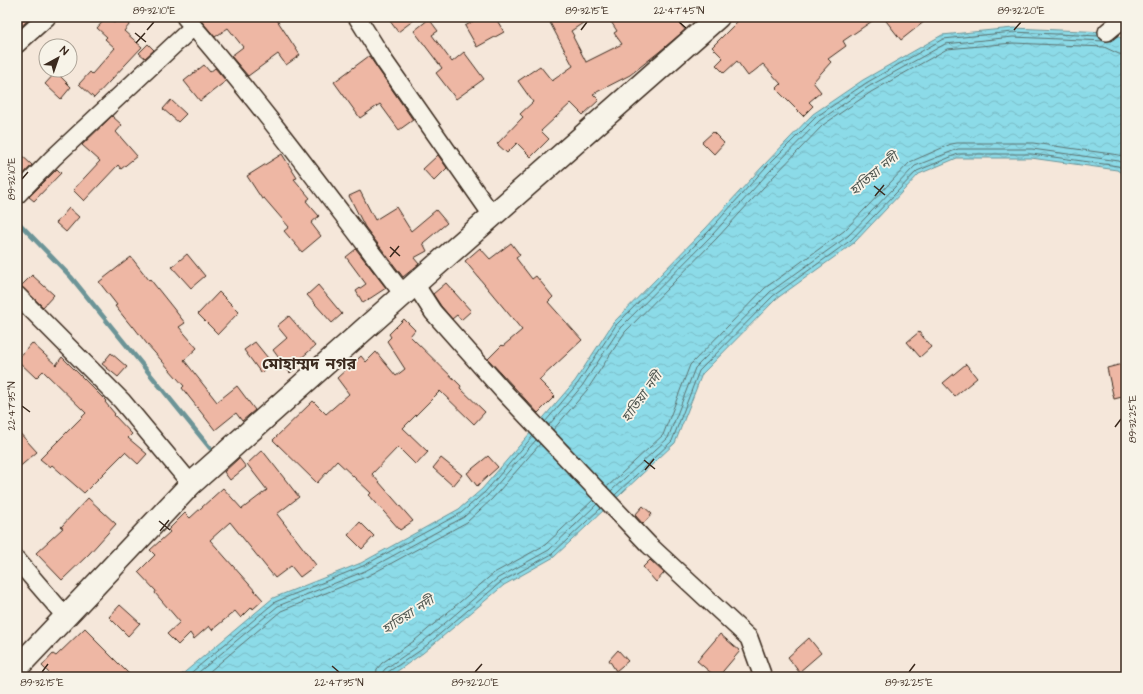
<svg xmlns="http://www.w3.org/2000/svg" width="1143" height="694" font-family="'Architects Daughter','Noto Sans Bengali',sans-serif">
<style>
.water{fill:url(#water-waves);stroke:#6c9497}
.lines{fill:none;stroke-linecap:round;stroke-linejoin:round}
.shore{stroke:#5b716f;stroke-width:1}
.stream{stroke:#6c9497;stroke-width:4.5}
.building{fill:#eeb7a4;stroke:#3b2a1e}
.minor-casing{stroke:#3b2a1e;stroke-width:20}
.primary-casing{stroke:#3b2a1e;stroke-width:25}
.minor{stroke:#f7f3e8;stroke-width:17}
.primary{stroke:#f7f3e8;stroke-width:22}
.ticks{fill:none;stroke:#3b2a1e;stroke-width:1.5}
.labels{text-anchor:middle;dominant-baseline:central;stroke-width:3.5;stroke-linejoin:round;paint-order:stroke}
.water-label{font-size:13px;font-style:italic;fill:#4f5650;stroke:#f7f3e8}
.district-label{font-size:16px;font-weight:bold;fill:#3b2a1e;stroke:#f7f3e8}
.neatline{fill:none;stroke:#3b2a1e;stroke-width:1.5}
.ticks-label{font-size:10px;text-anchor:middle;fill:#3b2a1e}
</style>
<defs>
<pattern id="water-waves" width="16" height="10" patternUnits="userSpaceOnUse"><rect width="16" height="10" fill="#8cdbe8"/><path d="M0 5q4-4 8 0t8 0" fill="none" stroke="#7abcc7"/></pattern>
</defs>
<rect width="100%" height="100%" fill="#f5e7da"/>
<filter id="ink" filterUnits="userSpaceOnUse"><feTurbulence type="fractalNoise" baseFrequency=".025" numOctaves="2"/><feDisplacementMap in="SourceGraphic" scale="8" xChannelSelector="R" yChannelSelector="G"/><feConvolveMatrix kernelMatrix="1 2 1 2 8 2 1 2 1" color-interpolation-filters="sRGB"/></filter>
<g filter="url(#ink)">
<path class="water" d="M1013,28l94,4 19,8v136l-9,-6 -86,-12h-74l-38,16 -65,69 -78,56 -74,75 -27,69 -121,114 -50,28 -81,68 -34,24h-210l94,-79 88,-35 98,-54 23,-20 93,-108 38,-58 93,-95 57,-62 50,-52 50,-34 79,-45z"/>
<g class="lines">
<g class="shore">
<path d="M545,422l33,-39 38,-58 93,-94 56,-63 51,-51 50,-34 77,-44 70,-7 86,4"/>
<path d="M549,425l33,-39 38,-58 93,-94 56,-62 50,-51 49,-34 77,-43 68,-7 92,4"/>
<path d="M553,430l34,-40 38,-58 92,-94 57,-62 49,-51 48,-33 76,-43 66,-6 91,4 15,7 7,1"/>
<path d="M607,487l56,-52 27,-70 75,-77 79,-57 66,-69 41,-18 6,-1h76l86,12 7,3"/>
<path d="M611,491l57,-53 27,-70 75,-76 78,-56 67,-70 43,-17h74l87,12 7,4"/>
<path d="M615,495l57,-54 27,-70 74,-75 78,-56 66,-69 41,-17h74l86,12 8,5"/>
<path d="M186,677l89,-75 88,-36 98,-53 24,-21 48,-56"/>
<path d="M193,677l85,-71 87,-35 99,-54 24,-22 48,-55"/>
<path d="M203,677l78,-66 87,-35 99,-54 25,-23 48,-55"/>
<path d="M376,677l1,-8 5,-6 32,-22 80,-68 51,-28 48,-45"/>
<path d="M382,677v-4l3,-4 33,-23 80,-68 51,-28 48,-46"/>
<path d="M387,677l1,-5 33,-22 80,-68 51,-28 49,-46"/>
</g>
<path class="stream" d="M17,221l54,56 139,171"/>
</g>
<g class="building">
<path d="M17,17h15l-13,11 -2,-2z"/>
<path d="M107,17l7,6 6,-6h16l-12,14 18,16 -48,51 -15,-14 11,-12 2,2 23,-26 -10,-9 2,-2 -10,-9z"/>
<path d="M198,17h77l25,38 -14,10 -8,-11 -30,22 -17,-20 12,-9 -15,-19 -13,9z"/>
<path d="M387,17h31l-20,15z"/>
<path d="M481,17h14l9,15 -27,15 -12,-21z"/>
<path d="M547,17h45l-21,14 3,5 -1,1 13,25 36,-18 -8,-11 3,-2 -9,-14h67l10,13 -26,22 -29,23 -37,19 6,6 -16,15 -12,-12 -30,28 8,8 -18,18 -14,-14 -10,10 -10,-9 26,-27 -3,-3 13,-12 -15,-21 22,-15 12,15 21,-15z"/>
<path d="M742,17h136l-35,24 3,5 -18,13 3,3 -18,20 8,10 -12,10 4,4 -10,10 -27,-27 5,-5 -18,-20 -15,12 -11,-15 -13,12 -8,-8 7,-7 -11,-11z"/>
<path d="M883,17h47l-29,23z"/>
<path d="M429,19l9,12 -6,4 20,27 12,-10 20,27 -28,20 -20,-26 6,-5 -28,-37z"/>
<path d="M148,44l6,6 -9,8 -6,-5z"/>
<path d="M369,56l44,64 -14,10 -19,-26 -20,14 -26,-36z"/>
<path d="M204,65l6,7 5,-4 11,13 -26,20 -16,-20z"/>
<path d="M56,72l15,15 -10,12 -16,-15z"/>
<path d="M171,100l15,14 -8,8 -15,-13z"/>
<path d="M112,116l10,9 -6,7 21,24 -16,13 -3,-4 -34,36 -11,-11 27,-29 -18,-16z"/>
<path d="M713,132l11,11 -10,11 -12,-12z"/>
<path d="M17,151l15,14 -15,16z"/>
<path d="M282,154l15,24 -3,1 16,19 -4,3 13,15 -8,7 10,13 -19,16 -18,-21 5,-4 -25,-29 -2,1 -15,-23z"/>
<path d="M438,155l9,13 -13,13 -11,-12z"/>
<path d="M57,169l4,4 -27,28 -5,-4z"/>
<path d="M360,191l15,29 21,-13 15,24 25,-21 11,13 -24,20 4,8 -13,7 5,6 -16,13 -38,-50 -16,-31z"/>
<path d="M69,208l10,9 -13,15 -10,-9z"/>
<path d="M511,243l9,12 -4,3 16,21 4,-3 17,21 -5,5 34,38 -43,40 16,16 -17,17 -50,-54 14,-14 1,1 19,-16 -57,-69 15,-13 10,11z"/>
<path d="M356,249l30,39 -23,15 -7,-12 10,-7 -20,-27z"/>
<path d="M187,254l18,22 -14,12 -19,-21z"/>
<path d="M131,257l18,23 1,-1 35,44 -6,4 18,21 -13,12 33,42 20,-16 18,24 -13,11 -6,-8 -21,17 -33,-42 2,-2 -37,-42 -14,-18 -1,1 -17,-21 2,-1 -18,-23z"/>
<path d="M32,275l22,20 -11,12 -22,-21z"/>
<path d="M446,283l25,28 -10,9 -4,-5 -5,4 -11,-13 -8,-12z"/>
<path d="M318,285l24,29 -10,9 -25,-28z"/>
<path d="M219,292l20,20 -21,22 -20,-20z"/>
<path d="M289,316l26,30 -16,14 2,3 -11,10 -17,-23 14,-12 -10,-12z"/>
<path d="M404,319l11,11 -5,6 51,50 -1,2 25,24 -11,12 -34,-33 -37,37 25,24 -12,13 -18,-18 -26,27 41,47 -13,9 -31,-35 2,-2 -34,-32 -20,22 -44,-43 40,-39 13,13 23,-20 -12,-16 24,-22 5,6 10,-10 20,24 9,-7 -18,-28 4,-4 -2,-3z"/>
<path d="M919,332l12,15 -11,10 -13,-15z"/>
<path d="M255,342l17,21 -11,10 -17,-23z"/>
<path d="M32,343l24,22 6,-8 44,44 -1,1 10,12 -1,1 18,19 -4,4 19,16 -9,10 -13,-12 -41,41 -32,-28 -2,2 -10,-8 46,-46 -43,-42 -7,7 -19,-18z"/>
<path d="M111,353l16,14 -9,10 -16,-13z"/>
<path d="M1126,363v33l-12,3 -7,-31z"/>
<path d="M966,364l11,14 -22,18 -12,-13z"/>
<path d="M17,430l20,22 -20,17z"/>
<path d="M262,450l37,47 -22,17 39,51 -16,12 -9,-11 -16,12 -45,-56 -20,18 53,60 -10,9 -1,-2 -11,11 -6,-7 -23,19 -3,-4 -15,13 -4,-6 -12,12 -11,-11 13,-12 -25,-29 1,-2 -18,-19 17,-17 -5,-5 20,-18 -2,-2 17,-17 5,5 33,-30 19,21 25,-19 -20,-26z"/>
<path d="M488,456l10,11 -21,19 -10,-13z"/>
<path d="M239,458l7,9 -16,13 -6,-8z"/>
<path d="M441,458l21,17 -9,11 -20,-18z"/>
<path d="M88,498l28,26 -27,30 -27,26 -26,-27 27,-25 -2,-1z"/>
<path d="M643,506l9,8 -9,10 -8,-9z"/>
<path d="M360,522l14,14 -12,13 -14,-14z"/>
<path d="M650,560l14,13 -8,9 -13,-15z"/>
<path d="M120,605l20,18 -12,13 -19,-19z"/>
<path d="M85,628l10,10 -1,1 38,38h-79l-11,-11 11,-12 3,2z"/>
<path d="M720,634l20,17 -22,26h-2l-19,-16z"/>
<path d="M809,638l12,15 -22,19 -11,-15z"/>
<path d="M618,650l10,11 -12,10 -7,-11z"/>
</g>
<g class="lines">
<g class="minor-casing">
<g id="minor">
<path d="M185,17c77,88 147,184 218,277"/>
<path d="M357,17l28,45 107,153"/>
<path d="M1107,32l18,-15"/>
<path d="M17,44l30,-27"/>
<path d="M17,195l36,-37 140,-131"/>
<path d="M415,284l18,28 72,81 144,152 100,93 14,39"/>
<path d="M17,295l105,106 69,83"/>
<path d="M17,560l49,57"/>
</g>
</g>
<g class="primary-casing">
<path id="primary" d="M17,668l174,-184 224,-200 303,-267"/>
</g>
<use href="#minor" class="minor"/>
<use href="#primary" class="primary"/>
</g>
</g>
<path class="ticks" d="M679,22l7,6M147,30l7,-8M581,30l6,-8M1014,30l7,-8M135,33l11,9M136,43l9,-10M22,179l6,-7M874,186l11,9M875,196l9,-11M390,247l10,9M390,257l9,-11M22,406l8,6M1115,427l6,-8M644,460l11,9M645,470l9,-11M159,521l11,9M160,531l9,-11M332,666l7,6M42,672l6,-8M475,672l7,-8M909,672l6,-8"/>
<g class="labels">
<g class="water-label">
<text transform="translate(874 174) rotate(-40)">হাতিয়া নদী</text>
<text transform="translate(642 397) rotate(-54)">হাতিয়া নদী</text>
<text transform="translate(408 615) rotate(-33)">হাতিয়া নদী</text>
</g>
<g class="district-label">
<text x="309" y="364">মোহাম্মদ নগর</text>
</g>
</g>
<rect width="1143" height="694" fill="none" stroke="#f7f3e8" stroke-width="44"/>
<g transform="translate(58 58) rotate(40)"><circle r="19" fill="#f7f3e8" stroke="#aca397"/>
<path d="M0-3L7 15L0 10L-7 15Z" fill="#3b2a1e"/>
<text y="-6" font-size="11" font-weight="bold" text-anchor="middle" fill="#3b2a1e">N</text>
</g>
<rect x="22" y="22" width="1099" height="650" class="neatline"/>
<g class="ticks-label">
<text x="154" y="14">89°32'10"E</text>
<text x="587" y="14">89°32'15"E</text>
<text x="679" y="14">22°47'45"N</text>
<text x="1021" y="14">89°32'20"E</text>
<text transform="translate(11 179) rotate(-90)" y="4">89°32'10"E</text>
<text transform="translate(11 406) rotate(-90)" y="4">22°47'35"N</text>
<text transform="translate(1132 419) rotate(-90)" y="4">89°32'25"E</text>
<text x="42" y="686">89°32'15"E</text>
<text x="339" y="686">22°47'35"N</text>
<text x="475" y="686">89°32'20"E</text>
<text x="909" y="686">89°32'25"E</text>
</g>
</svg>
